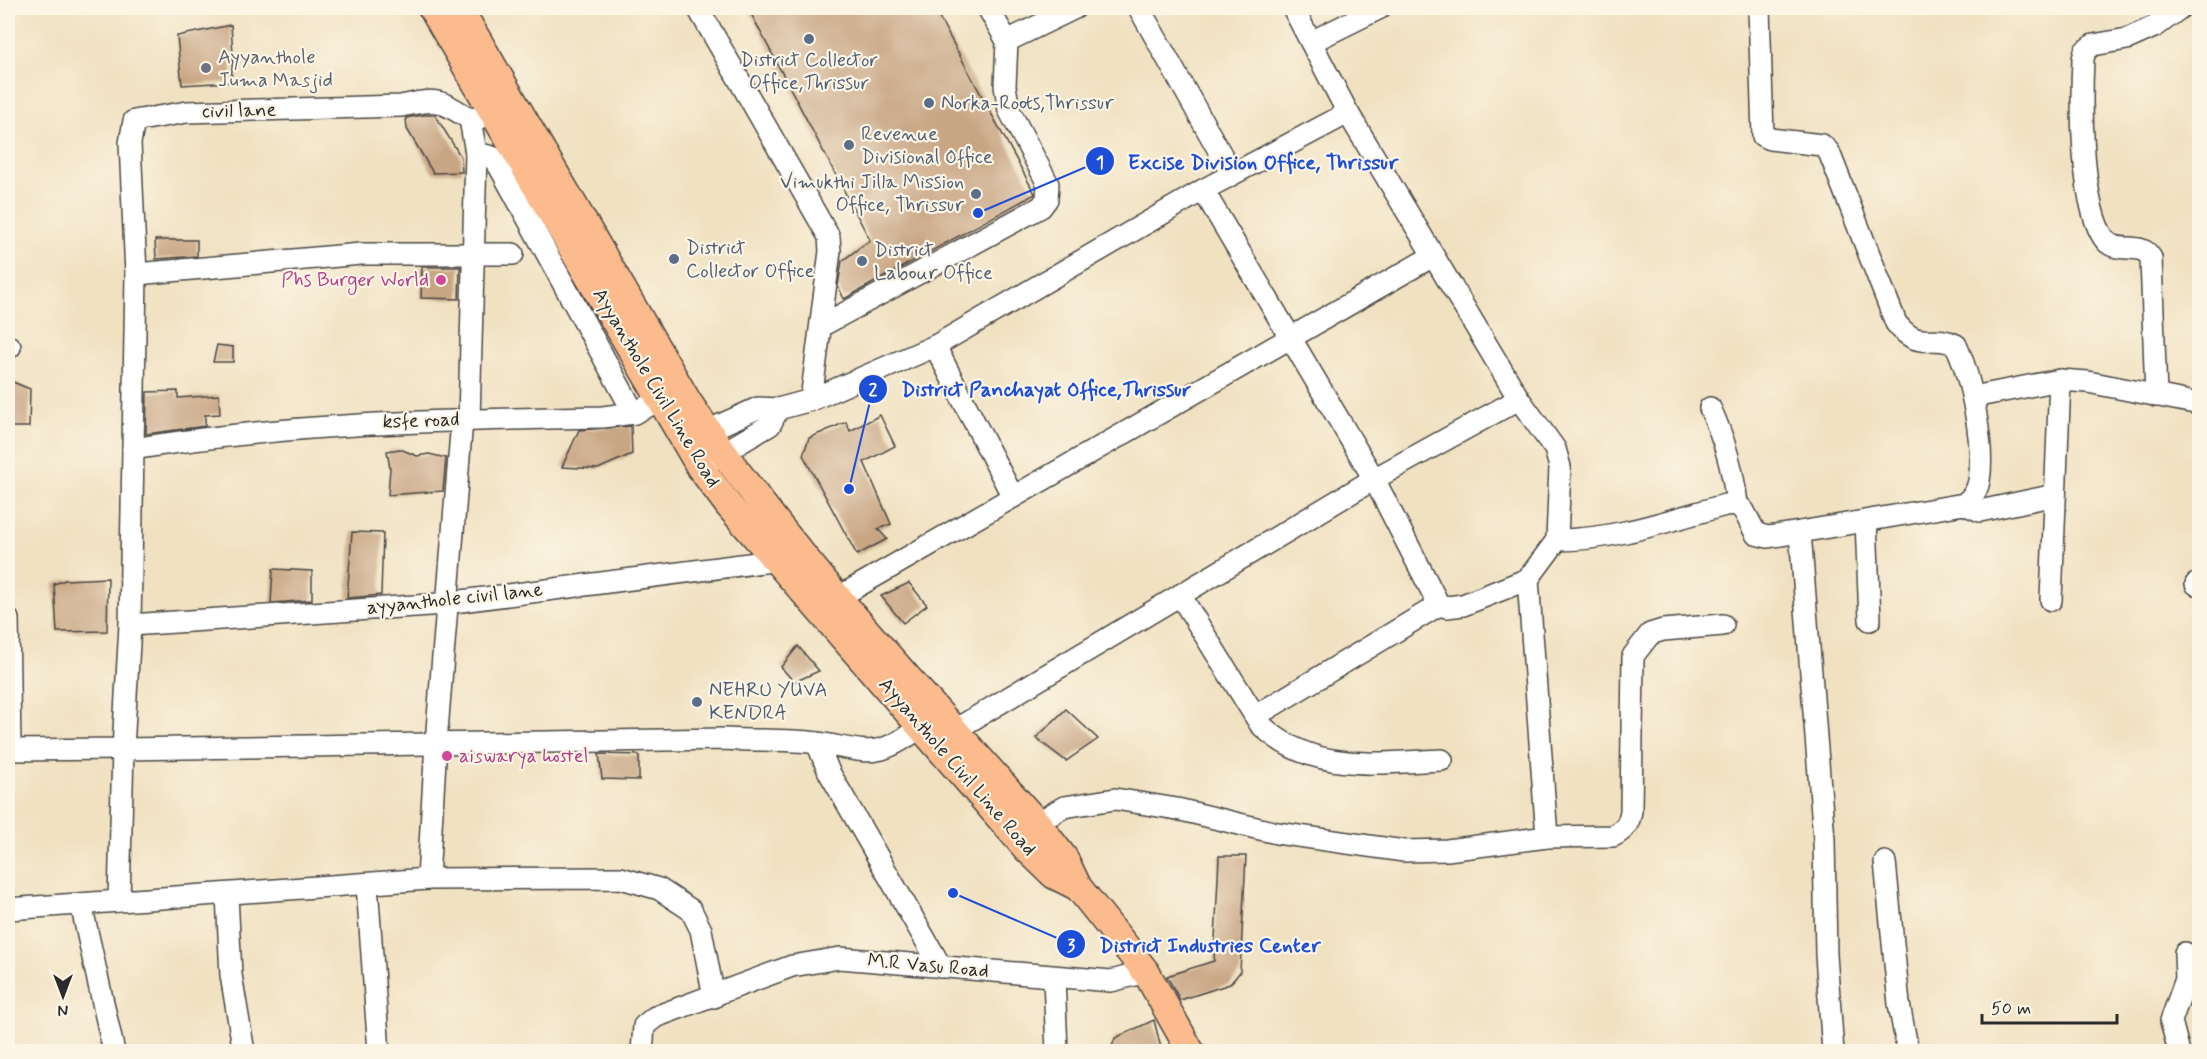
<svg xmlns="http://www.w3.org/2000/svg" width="2207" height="1059" font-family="Mynerve,sans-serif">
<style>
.building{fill:#c8a583}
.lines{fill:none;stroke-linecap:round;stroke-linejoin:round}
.minor-casing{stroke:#494642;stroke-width:24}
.major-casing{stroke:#494642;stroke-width:30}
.minor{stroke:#fff;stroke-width:21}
.major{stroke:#fbbb8d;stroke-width:27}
.service-dot{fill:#5c6f8a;stroke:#fcf5e5;stroke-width:2}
.worship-dot{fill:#6b7280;stroke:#fcf5e5;stroke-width:2}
.hotel-dot{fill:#d1479c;stroke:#fcf5e5;stroke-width:2}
.labels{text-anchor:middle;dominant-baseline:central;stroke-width:4.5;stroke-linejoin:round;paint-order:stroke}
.worship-label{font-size:20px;fill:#5b616d;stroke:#fcf5e5;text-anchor:start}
.service-label{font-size:20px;fill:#4e5e75;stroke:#fcf5e5;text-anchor:start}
.street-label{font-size:20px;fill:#2b2b2b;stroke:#fcf5e5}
.hotel-label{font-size:20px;fill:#b23c85;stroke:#fcf5e5;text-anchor:end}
.leader{fill:none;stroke:#1d4ed8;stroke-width:2}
.callout-dot{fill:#1d4ed8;stroke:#fcf5e5;stroke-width:2}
.mark-label{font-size:18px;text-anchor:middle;font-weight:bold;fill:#fff}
.callout-label{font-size:21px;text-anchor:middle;font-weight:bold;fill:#1d4ed8;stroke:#fcf5e5;stroke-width:4.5;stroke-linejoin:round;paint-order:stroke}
</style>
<rect width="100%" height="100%" fill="#fcf5e5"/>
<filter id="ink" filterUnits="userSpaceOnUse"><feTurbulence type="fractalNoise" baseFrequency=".0167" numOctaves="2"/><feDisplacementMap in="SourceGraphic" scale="12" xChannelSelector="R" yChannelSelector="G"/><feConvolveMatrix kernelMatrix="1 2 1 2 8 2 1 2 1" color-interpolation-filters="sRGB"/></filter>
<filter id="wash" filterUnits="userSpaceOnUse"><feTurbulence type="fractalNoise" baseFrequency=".008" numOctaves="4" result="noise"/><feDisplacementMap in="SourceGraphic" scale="24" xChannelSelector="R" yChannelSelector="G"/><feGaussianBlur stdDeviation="1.35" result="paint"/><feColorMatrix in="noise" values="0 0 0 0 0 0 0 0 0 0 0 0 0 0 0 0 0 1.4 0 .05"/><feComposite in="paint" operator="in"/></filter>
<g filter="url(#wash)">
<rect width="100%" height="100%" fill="#f0e1c1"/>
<g id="blocks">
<g class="building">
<path d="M748,8h186l101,186 -191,105 -6,-13 4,-25 28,-21z"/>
<path d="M231,25l2,29 -2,28 -49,3 -5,-49z"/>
<path d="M424,115h11l26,42 1,15 -29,1 -26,-44 -1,-11z"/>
<path d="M155,240h42v16l-41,3z"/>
<path d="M422,267h38l-1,32 -38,-1z"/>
<path d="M217,345l16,2v15h-20z"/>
<path d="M8,380l22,9 -1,38h-21z"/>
<path d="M178,391v7l41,-3 1,19 -15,1v11l-59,8 1,-42z"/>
<path d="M880,415l15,31 -31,16 27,62 -13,5 9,10 -30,16 -54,-100 6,-17 37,-16 4,9z"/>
<path d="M631,426l1,28 -34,15 -36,-2 17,-37z"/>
<path d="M400,449l17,7 12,-2 17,4 -3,33 -55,4 2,-27 -3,-17z"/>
<path d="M352,532l31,1 -2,62 -34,3z"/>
<path d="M273,569l39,2v29l-41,3z"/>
<path d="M108,578l-1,53 -50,1 -3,-48 11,-4z"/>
<path d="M909,583l18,22 -24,18 -22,-27z"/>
<path d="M798,646l21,25 -25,11 -13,-15z"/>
<path d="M1066,709l32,30 -32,22 -30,-23z"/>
<path d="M599,754l40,1v25l-37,-1z"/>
<path d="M1219,856h27l-6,116 -10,12 -50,16 -13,-24 47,-15z"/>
<path d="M1154,1020l8,32h-52l5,-14z"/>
</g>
</g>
</g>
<g filter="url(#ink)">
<use href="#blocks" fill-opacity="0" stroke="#494642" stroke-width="1.5"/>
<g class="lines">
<g class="minor-casing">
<g id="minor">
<path d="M698,8l131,229 1,14 -19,149"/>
<path d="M1139,8l93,166"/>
<path d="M1293,8l55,105"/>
<path d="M1759,8l4,128 7,3 52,6 7,7 67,171c24,30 35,9 60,22 15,32 29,101 23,136 -2,11 -7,16 -15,23l-164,28"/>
<path d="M1007,41l68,-33"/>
<path d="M1311,42l69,-34"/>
<path d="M476,153l16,4 7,9 135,247"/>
<path d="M1203,190l171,289 145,-80"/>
<path d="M136,274l225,-20h152"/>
<path d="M821,326l220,-119 6,-8 1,-15 -39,-74 -4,-24 2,-45 -19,-33"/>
<path d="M935,346l78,151"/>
<path d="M8,347h2"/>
<path d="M2156,396l-5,-138c-10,-18 -32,-3 -45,-17 -26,-31 -25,-141 -23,-182l2,-8 8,-6 34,-6 29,-13 24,-18"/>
<path d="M1973,397l87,-17 28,2 112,22"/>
<path d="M1710,408c15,32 23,61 27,96"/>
<path d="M469,420l7,-267 -6,-34"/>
<path d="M695,439l12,-8 51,-23 20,1 33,-9 124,-54 268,-156 145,-77 171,286 36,50 5,18 -3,73 -29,39 -65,26 -16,2 -8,-2 -65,-126 -431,258"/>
<path d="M133,449c156,-26 313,-29 470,-32l31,-4 26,-13"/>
<path d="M711,460l59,-35 8,-16"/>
<path d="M1964,504l16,7 75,-16"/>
<path d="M1866,521l4,99"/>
<path d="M1557,540c58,0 113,-20 168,-35l12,-1 7,7 12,23 12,3 32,-5 24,307 2,116 7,97"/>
<path d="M1528,579l19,258"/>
<path d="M2196,584h4"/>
<path d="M1180,595l80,129c51,50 116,39 182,36"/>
<path d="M837,598l596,-342"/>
<path d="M2051,600l9,-220"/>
<path d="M8,619l2,131"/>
<path d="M130,625l300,-20 349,-45"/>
<path d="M1257,715l182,-110"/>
<path d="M817,743l12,29 112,195"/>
<path d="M8,750l115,-1 7,-124 6,-351 -6,-131 4,-22 53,-9 214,-6c37,-8 37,-7 69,13l10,-1 13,-6"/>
<path d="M1037,823l27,-16 51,-8 62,10 100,24 127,18 43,-1 100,-13 66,-1c12,-6 16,-12 18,-25l2,-155 17,-22 13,-4 60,-5"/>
<path d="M1885,862l14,142 9,48"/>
<path d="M428,879l8,-136 26,-323"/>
<path d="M367,885l12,167"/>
<path d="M227,895l4,80 13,77"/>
<path d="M119,901l4,-152 601,-10c31,2 63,0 93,4 53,8 57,18 104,-16"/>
<path d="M81,904l33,148"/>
<path d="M8,909l420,-30 193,-1 38,11 32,21 10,20 13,67"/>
<path d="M1054,977l3,75"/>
<path d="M642,1052l2,-26 11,-9 137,-51 48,-8 271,23 35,-9"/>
<path d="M2179,1052l-8,-31 15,-42 -1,-26"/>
</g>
</g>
<g class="major-casing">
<g id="major">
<path d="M432,8l268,459 29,39 297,342 28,27 24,12"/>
<path d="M459,8l229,394c102,152 228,284 349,421l27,35 14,29 68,85 45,80"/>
</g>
</g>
<use href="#minor" class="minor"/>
<use href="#major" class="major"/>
</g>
</g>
<g class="service-dot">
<circle cx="809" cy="39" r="6"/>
<circle cx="929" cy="103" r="6"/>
<circle cx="849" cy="145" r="6"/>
<circle cx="976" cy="194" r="6"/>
<circle cx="674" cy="259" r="6"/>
<circle cx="862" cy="261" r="6"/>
<circle cx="697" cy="702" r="6"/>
</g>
<circle class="worship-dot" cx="206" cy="68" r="6"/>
<g class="hotel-dot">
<circle cx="441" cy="280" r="6"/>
<circle cx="447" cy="756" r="6"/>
</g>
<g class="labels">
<g class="worship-label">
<text x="218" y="57">Ayyanthole<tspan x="218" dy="23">Juma Masjid</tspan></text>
</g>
<g class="service-label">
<text x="809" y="60" text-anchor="middle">District Collector<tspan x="809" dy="23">Office,Thrissur</tspan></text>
<text x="941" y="103">Norka-Roots,Thrissur</text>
<text x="861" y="134">Revenue<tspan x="861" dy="23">Divisional Office</tspan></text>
<text x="964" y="182" text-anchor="end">Vimukthi Jilla Mission<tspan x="964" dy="23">Office, Thrissur</tspan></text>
<text x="686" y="248">District<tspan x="686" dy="23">Collector Office</tspan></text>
<text x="874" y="250">District<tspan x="874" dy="23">Labour Office</tspan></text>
<text x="709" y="690">NEHRU YUVA<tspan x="709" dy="23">KENDRA</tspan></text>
</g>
<g class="street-label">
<text transform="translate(239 111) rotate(-1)">civil lane</text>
<text transform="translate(656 388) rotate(59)">Ayyanthole Civil Line Road</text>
<text transform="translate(421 421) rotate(-2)">ksfe road</text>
<text transform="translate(455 599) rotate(-6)">ayyanthole civil lane</text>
<text transform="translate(957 767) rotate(49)">Ayyanthole Civil Line Road</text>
<text transform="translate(928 966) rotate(5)">M.R Vasu Road</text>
</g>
<g class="hotel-label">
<text x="429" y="280">Phs Burger World</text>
<text x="459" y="756" text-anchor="start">aiswarya hostel</text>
</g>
</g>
<path class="leader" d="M978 213L1100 161M849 489L873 389M953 893L1071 944"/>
<g class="callout-dot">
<circle cx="978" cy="213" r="6"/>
<circle cx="849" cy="489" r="6"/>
<circle cx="953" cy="893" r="6"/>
<circle cx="1100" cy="161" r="15"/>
<circle cx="873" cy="389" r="15"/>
<circle cx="1071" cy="944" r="15"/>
</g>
<g class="mark-label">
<text x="1100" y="168">1</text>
<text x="873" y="395">2</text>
<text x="1071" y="951">3</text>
</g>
<g class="callout-label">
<text x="1263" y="169">Excise Division Office, Thrissur</text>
<text x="1046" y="396">District Panchayat Office,Thrissur</text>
<text x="1210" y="952">District Industries Center</text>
</g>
<rect width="2207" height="1059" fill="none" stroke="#fcf5e5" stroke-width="30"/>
<g transform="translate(63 996) rotate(180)" stroke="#fcf5e5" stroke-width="4.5" paint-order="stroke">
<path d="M0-4.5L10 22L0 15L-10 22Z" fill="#2b2b2b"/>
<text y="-9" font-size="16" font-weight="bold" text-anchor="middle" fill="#2b2b2b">N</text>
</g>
<path d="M1982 1014v9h135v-9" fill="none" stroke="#2b2b2b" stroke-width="3"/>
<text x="1991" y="1014" font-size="18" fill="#2b2b2b" stroke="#fcf5e5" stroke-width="4.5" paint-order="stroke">50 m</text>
</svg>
